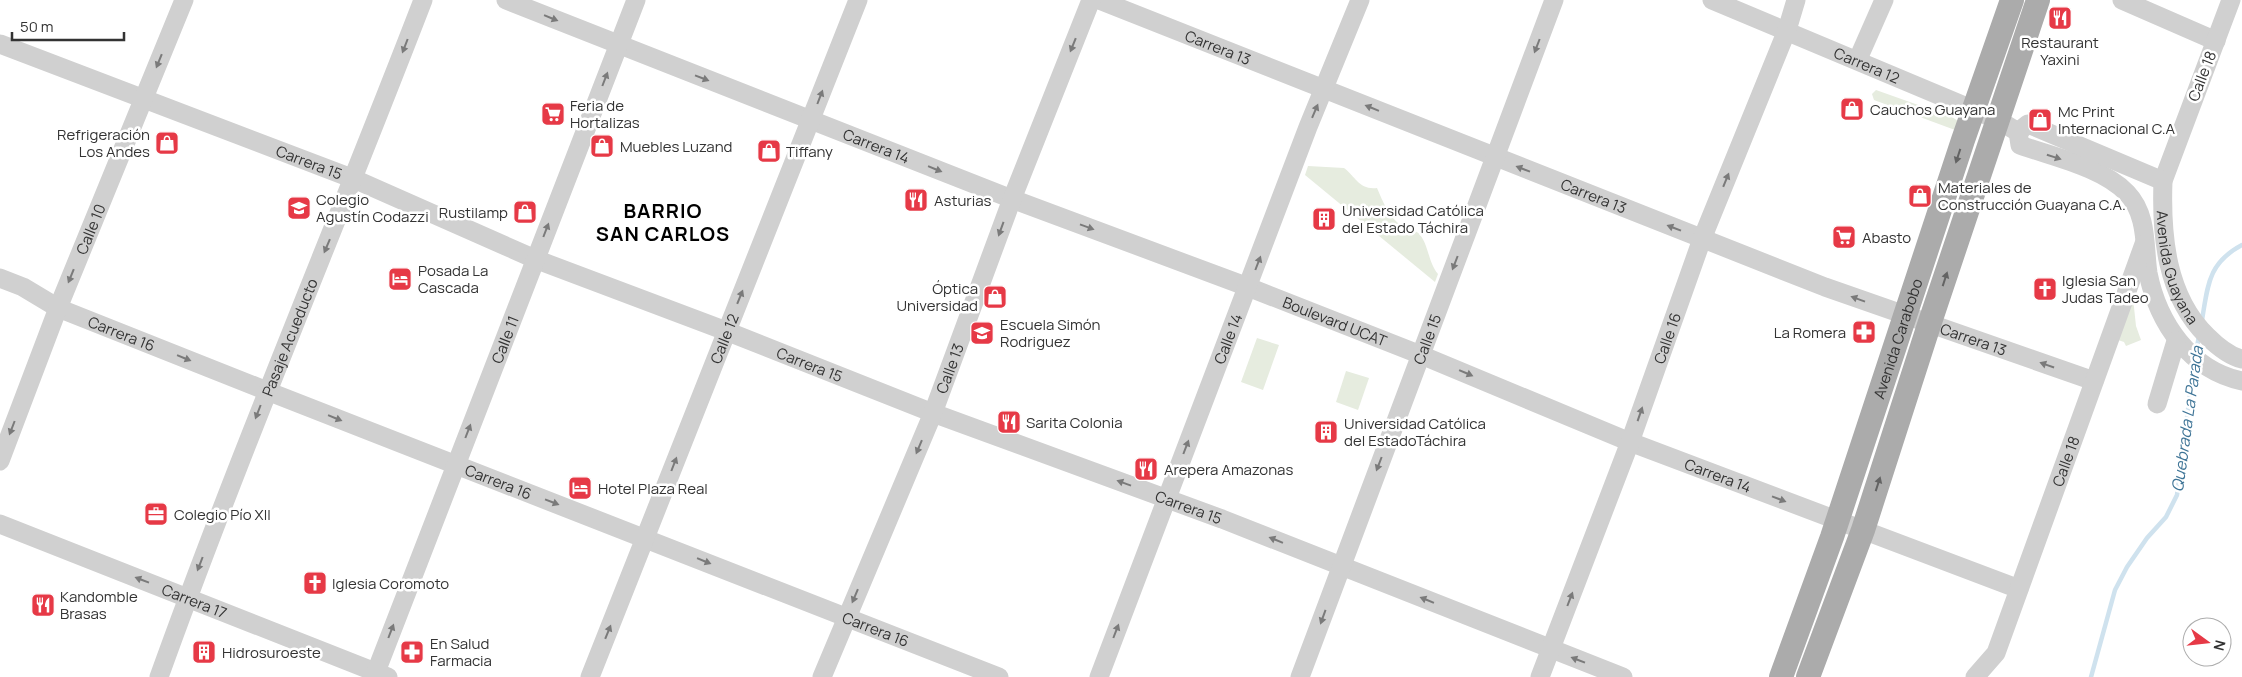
<svg xmlns="http://www.w3.org/2000/svg" width="2242" height="677" font-family="Manrope,sans-serif">
<style>
.green{fill:#e6ecdf}
.lines{fill:none;stroke-linecap:round;stroke-linejoin:round}
.stream{stroke:#cfe2ee;stroke-width:4.5}
.minor{stroke:#d0d0d0;stroke-width:19}
.major{stroke:#ababab;stroke-width:24}
.oneway{fill:#7a7a7a}
.oneway2{fill:#636363}
.labels{text-anchor:middle;dominant-baseline:central;stroke-width:5;stroke-linejoin:round;paint-order:stroke}
.poi-label{font-size:15px;fill:#333;stroke:#fff;text-anchor:start}
.street-label{font-size:15px;fill:#333;stroke:#fff}
.water-label{font-size:16px;font-style:italic;fill:#3f7597;stroke:#fff}
.district-label{font-size:20px;font-weight:bold;letter-spacing:1px;fill:#000;stroke:#fff}
</style>
<rect width="100%" height="100%" fill="#fff"/>
<g class="green">
<path d="M1876,90l76,27 6,4 -3,9 -81,-30 -2,-6z"/>
<path d="M1308,166l36,2c12,9 15,22 33,20 6,14 12,30 26,39 5,3 13,2 17,8 9,11 8,27 18,39l-3,8 -130,-107z"/>
<path d="M2133,298l3,28 5,14 -15,6 -2,-4 -6,-2z"/>
<path d="M1257,338l22,7 -16,45 -22,-8z"/>
<path d="M1346,371l23,7 -11,32 -22,-8z"/>
</g>
<g class="lines">
<g class="stream">
<path d="M2202,320c6,-35 6,-57 40,-75"/>
<path d="M2196,352l3,-16"/>
<path d="M2091,677l24,-87 12,-23 20,-29 19,-21 11,-22 17,-132"/>
</g>
<g class="minor">
<path id="s1" d="M506,0l506,199 236,88 173,68 209,87 389,147"/>
<path id="s2" d="M1099,0l726,287 269,94"/>
<path id="s3" d="M1712,0l286,120 20,12 2,13c33,12 82,22 107,48 21,22 17,53 21,80 10,50 42,97 94,108"/>
<path d="M2122,0l94,41"/>
<path id="s4" d="M2231,0l-68,181c-2,54 3,115 44,155 9,9 22,20 35,23"/>
<path id="s5" d="M0,44l354,135 181,80 191,72 207,82 289,106 401,158"/>
<path d="M1858,59l26,-59"/>
<path d="M2018,132l10,-8 135,57"/>
<path id="s6" d="M0,278l23,9 35,21 209,83 732,286"/>
<path d="M2157,404l19,-63"/>
<path id="s7" d="M0,461l58,-153 126,-308"/>
<path id="s8" d="M0,524l388,153"/>
<path id="s9" d="M159,677c82,-228 177,-451 264,-677"/>
<path id="s10" d="M374,677l262,-677"/>
<path id="s11" d="M590,677l268,-677"/>
<path id="s12" d="M822,677l111,-264 79,-214 79,-199"/>
<path id="s13" d="M1099,677l209,-550 52,-127"/>
<path id="s14" d="M1300,677l254,-677"/>
<path id="s15" d="M1540,677l90,-235 72,-203 85,-209 9,-30"/>
<path id="s16" d="M1975,677l21,-24 148,-409"/>
</g>
<g class="major">
<path id="s17" d="M1781,677l51,-140 131,-397 49,-140"/>
<path d="M1808,677l55,-147 66,-205 109,-325"/>
</g>
</g>
<defs><path id="oneway-solid" d="M-6-.8H1V-3.2L6.5 0L1 3.2V.8H-6Z" transform="scale(1.25)"/></defs>
<g class="oneway">
<use href="#oneway-solid" transform="translate(551 18) rotate(22)"/>
<use href="#oneway-solid" transform="translate(1073 45) rotate(112)"/>
<use href="#oneway-solid" transform="translate(405 46) rotate(111)"/>
<use href="#oneway-solid" transform="translate(1537 46) rotate(111)"/>
<use href="#oneway-solid" transform="translate(159 61) rotate(112)"/>
<use href="#oneway-solid" transform="translate(702 78) rotate(21)"/>
<use href="#oneway-solid" transform="translate(605 79) rotate(-69)"/>
<use href="#oneway-solid" transform="translate(820 97) rotate(-69)"/>
<use href="#oneway-solid" transform="translate(1372 108) rotate(-158)"/>
<use href="#oneway-solid" transform="translate(1315 111) rotate(-67)"/>
<use href="#oneway-solid" transform="translate(2054 157) rotate(18)"/>
<use href="#oneway-solid" transform="translate(935 169) rotate(22)"/>
<use href="#oneway-solid" transform="translate(1523 169) rotate(-159)"/>
<use href="#oneway-solid" transform="translate(1726 180) rotate(-68)"/>
<use href="#oneway-solid" transform="translate(1087 227) rotate(20)"/>
<use href="#oneway-solid" transform="translate(1674 228) rotate(-159)"/>
<use href="#oneway-solid" transform="translate(1001 229) rotate(110)"/>
<use href="#oneway-solid" transform="translate(546 230) rotate(-69)"/>
<use href="#oneway-solid" transform="translate(327 246) rotate(113)"/>
<use href="#oneway-solid" transform="translate(1258 263) rotate(-69)"/>
<use href="#oneway-solid" transform="translate(1455 263) rotate(111)"/>
<use href="#oneway-solid" transform="translate(71 276) rotate(112)"/>
<use href="#oneway-solid" transform="translate(740 297) rotate(-68)"/>
<use href="#oneway-solid" transform="translate(1858 299) rotate(-160)"/>
<use href="#oneway-solid" transform="translate(184 358) rotate(22)"/>
<use href="#oneway-solid" transform="translate(2047 365) rotate(-161)"/>
<use href="#oneway-solid" transform="translate(1466 373) rotate(23)"/>
<use href="#oneway-solid" transform="translate(258 412) rotate(111)"/>
<use href="#oneway-solid" transform="translate(1640 414) rotate(-71)"/>
<use href="#oneway-solid" transform="translate(335 418) rotate(22)"/>
<use href="#oneway-solid" transform="translate(12 428) rotate(111)"/>
<use href="#oneway-solid" transform="translate(468 431) rotate(-69)"/>
<use href="#oneway-solid" transform="translate(919 447) rotate(113)"/>
<use href="#oneway-solid" transform="translate(1186 447) rotate(-69)"/>
<use href="#oneway-solid" transform="translate(674 464) rotate(-69)"/>
<use href="#oneway-solid" transform="translate(1379 464) rotate(111)"/>
<use href="#oneway-solid" transform="translate(1124 483) rotate(-160)"/>
<use href="#oneway-solid" transform="translate(1779 499) rotate(21)"/>
<use href="#oneway-solid" transform="translate(552 502) rotate(21)"/>
<use href="#oneway-solid" transform="translate(1276 540) rotate(-158)"/>
<use href="#oneway-solid" transform="translate(704 561) rotate(22)"/>
<use href="#oneway-solid" transform="translate(200 564) rotate(111)"/>
<use href="#oneway-solid" transform="translate(142 580) rotate(-159)"/>
<use href="#oneway-solid" transform="translate(855 596) rotate(113)"/>
<use href="#oneway-solid" transform="translate(1570 599) rotate(-69)"/>
<use href="#oneway-solid" transform="translate(1427 600) rotate(-158)"/>
<use href="#oneway-solid" transform="translate(1323 617) rotate(110)"/>
<use href="#oneway-solid" transform="translate(391 631) rotate(-69)"/>
<use href="#oneway-solid" transform="translate(1116 631) rotate(-69)"/>
<use href="#oneway-solid" transform="translate(608 632) rotate(-68)"/>
<use href="#oneway-solid" transform="translate(1578 660) rotate(-159)"/>
</g>
<g class="oneway2">
<use href="#oneway-solid" transform="translate(1958 156) rotate(108)"/>
<use href="#oneway-solid" transform="translate(1945 279) rotate(-72)"/>
<use href="#oneway-solid" transform="translate(1878 484) rotate(-72)"/>
</g>
<defs>
<g id="restaurant-square" transform="scale(1.25)"><rect x="-9" y="-9" width="18" height="18" rx="4" fill="#e63946" stroke="#fff"/><path d="M-5-6h1v4h1v-4h1v4h1v-4h1v5L-1.5 .5V6h-2V.5L-5-1ZM5-6V6H3V1.5H1.5Q1.5-4 5-6Z" fill="#fff"/></g>
<g id="shop-square" transform="scale(1.25)"><rect x="-9" y="-9" width="18" height="18" rx="4" fill="#e63946" stroke="#fff"/><path d="M-5-2.5h2.3a2.7 3.5 0 0 1 5.4 0H5L5.5 6h-11ZM-1.5-2.5h3a1.5 2.3 0 0 0-3 0Z" fill="#fff"/></g>
<g id="supermarket-square" transform="scale(1.25)"><rect x="-9" y="-9" width="18" height="18" rx="4" fill="#e63946" stroke="#fff"/><path d="M-6-5.5h2.5l.6 2H6L4.5 2H-2.5L-4.4-4H-6ZM-1.5 3.2a1.3 1.3 0 1 0 .1 0ZM3 3.2a1.3 1.3 0 1 0 .1 0Z" fill="#fff"/></g>
<g id="school-square" transform="scale(1.25)"><rect x="-9" y="-9" width="18" height="18" rx="4" fill="#e63946" stroke="#fff"/><path d="M0-5L7-2L0 1L-7-2ZM-4 1L0 2.5L4 1V4Q0 6-4 4Z" fill="#fff"/></g>
<g id="building-square" transform="scale(1.25)"><rect x="-9" y="-9" width="18" height="18" rx="4" fill="#e63946" stroke="#fff"/><path d="M-4-6H4V6H1V3H-1V6H-4ZM-2.5-4.3h1.7v1.8h-1.7ZM.8-4.3h1.7v1.8H.8ZM-2.5-1h1.7V.8h-1.7ZM.8-1h1.7V.8H.8Z" fill="#fff"/></g>
<g id="hotel-square" transform="scale(1.25)"><rect x="-9" y="-9" width="18" height="18" rx="4" fill="#e63946" stroke="#fff"/><path d="M-6-4.5h1.5V1H6V5H4.5V3h-9V5H-6ZM-4 0a1.8 1.8 0 1 1 3.6 0ZM.5 0V-2.5h3Q6-2.5 6 0Z" fill="#fff"/></g>
<g id="church-square" transform="scale(1.25)"><rect x="-9" y="-9" width="18" height="18" rx="4" fill="#e63946" stroke="#fff"/><path d="M-1.2-6h2.4v3.5h3.3v2.4h-3.3V6h-2.4V-.1h-3.3v-2.4h3.3Z" fill="#fff"/></g>
<g id="pharmacy-square" transform="scale(1.25)"><rect x="-9" y="-9" width="18" height="18" rx="4" fill="#e63946" stroke="#fff"/><path d="M-2-6h4v4h4v4h-4v4h-4v-4h-4v-4h4Z" fill="#fff"/></g>
<g id="office-square" transform="scale(1.25)"><rect x="-9" y="-9" width="18" height="18" rx="4" fill="#e63946" stroke="#fff"/><path d="M-6-3h4V-5.5h4V-3h4V5H-6ZM-1-4.5V-3h2v-1.5ZM-6 0V1H6V0Z" fill="#fff"/></g>
</defs>
<g fill-rule="evenodd">
<use href="#restaurant-square" x="2060" y="18"/>
<use href="#shop-square" x="1852" y="109"/>
<use href="#supermarket-square" x="553" y="114"/>
<use href="#shop-square" x="2040" y="120"/>
<use href="#shop-square" x="167" y="143"/>
<use href="#shop-square" x="602" y="146"/>
<use href="#shop-square" x="769" y="151"/>
<use href="#shop-square" x="1920" y="196"/>
<use href="#restaurant-square" x="916" y="200"/>
<use href="#school-square" x="299" y="208"/>
<use href="#shop-square" x="525" y="212"/>
<use href="#building-square" x="1324" y="219"/>
<use href="#supermarket-square" x="1844" y="237"/>
<use href="#hotel-square" x="400" y="279"/>
<use href="#church-square" x="2045" y="289"/>
<use href="#shop-square" x="995" y="297"/>
<use href="#pharmacy-square" x="1864" y="332"/>
<use href="#school-square" x="982" y="333"/>
<use href="#restaurant-square" x="1009" y="422"/>
<use href="#building-square" x="1326" y="432"/>
<use href="#restaurant-square" x="1146" y="469"/>
<use href="#hotel-square" x="580" y="488"/>
<use href="#office-square" x="156" y="514"/>
<use href="#church-square" x="315" y="583"/>
<use href="#restaurant-square" x="43" y="605"/>
<use href="#building-square" x="204" y="652"/>
<use href="#pharmacy-square" x="412" y="652"/>
</g>
<g class="labels">
<g class="poi-label">
<text x="2060" y="42" text-anchor="middle">Restaurant<tspan x="2060" dy="17">Yaxini</tspan></text>
<text x="570" y="105">Feria de<tspan x="570" dy="17">Hortalizas</tspan></text>
<text x="1870" y="109">Cauchos Guayana</text>
<text x="2058" y="111">Mc Print<tspan x="2058" dy="17">Internacional C.A</tspan></text>
<text x="150" y="134" text-anchor="end">Refrigeración<tspan x="150" dy="17">Los Andes</tspan></text>
<text x="620" y="146">Muebles Luzand</text>
<text x="786" y="151">Tiffany</text>
<text x="1938" y="187">Materiales de<tspan x="1938" dy="17">Construcción Guayana C.A.</tspan></text>
<text x="316" y="199">Colegio<tspan x="316" dy="17">Agustín Codazzi</tspan></text>
<text x="934" y="200">Asturias</text>
<text x="1342" y="210">Universidad Católica<tspan x="1342" dy="17">del Estado Táchira</tspan></text>
<text x="508" y="212" text-anchor="end">Rustilamp</text>
<text x="1862" y="237">Abasto</text>
<text x="418" y="270">Posada La<tspan x="418" dy="17">Cascada</tspan></text>
<text x="2062" y="280">Iglesia San<tspan x="2062" dy="17">Judas Tadeo</tspan></text>
<text x="978" y="288" text-anchor="end">Óptica<tspan x="978" dy="17">Universidad</tspan></text>
<text x="1000" y="324">Escuela Simón<tspan x="1000" dy="17">Rodriguez</tspan></text>
<text x="1846" y="332" text-anchor="end">La Romera</text>
<text x="1026" y="422">Sarita Colonia</text>
<text x="1344" y="423">Universidad Católica<tspan x="1344" dy="17">del EstadoTáchira</tspan></text>
<text x="1164" y="469">Arepera Amazonas</text>
<text x="598" y="488">Hotel Plaza Real</text>
<text x="174" y="514">Colegio Pío XII</text>
<text x="332" y="583">Iglesia Coromoto</text>
<text x="60" y="596">Kandomble<tspan x="60" dy="17">Brasas</tspan></text>
<text x="430" y="643">En Salud<tspan x="430" dy="17">Farmacia</tspan></text>
<text x="222" y="652">Hidrosuroeste</text>
</g>
<g class="street-label">
<text stroke="none"><textPath href="#s2" startOffset="128">Carrera 13</textPath></text>
<text stroke="none"><textPath href="#s3" startOffset="168">Carrera 12</textPath></text>
<text transform="translate(2202 76) rotate(-69)">Calle 18</text>
<text stroke="none"><textPath href="#s1" startOffset="398">Carrera 14</textPath></text>
<text stroke="none"><textPath href="#s5" startOffset="331">Carrera 15</textPath></text>
<text stroke="none"><textPath href="#s2" startOffset="532">Carrera 13</textPath></text>
<text stroke="none"><textPath href="#s7" startOffset="249">Calle 10</textPath></text>
<text stroke="none"><textPath href="#s4" startOffset="282">Avenida Guayana</textPath></text>
<text stroke="none"><textPath href="#s1" startOffset="889">Boulevard UCAT</textPath></text>
<text stroke="none"><textPath href="#s6" startOffset="134">Carrera 16</textPath></text>
<text stroke="none"><textPath href="#s9" startOffset="364">Pasaje Acueducto</textPath></text>
<text stroke="none"><textPath href="#s10" startOffset="362">Calle 11</textPath></text>
<text stroke="none"><textPath href="#s11" startOffset="364">Calle 12</textPath></text>
<text stroke="none"><textPath href="#s13" startOffset="362">Calle 14</textPath></text>
<text stroke="none"><textPath href="#s14" startOffset="361">Calle 15</textPath></text>
<text stroke="none"><textPath href="#s15" startOffset="362">Calle 16</textPath></text>
<text stroke="none"><textPath href="#s17" startOffset="358">Avenida Carabobo</textPath></text>
<text stroke="none"><textPath href="#s2" startOffset="938">Carrera 13</textPath></text>
<text stroke="none"><textPath href="#s5" startOffset="871">Carrera 15</textPath></text>
<text stroke="none"><textPath href="#s12" startOffset="334">Calle 13</textPath></text>
<text stroke="none"><textPath href="#s16" startOffset="236">Calle 18</textPath></text>
<text stroke="none"><textPath href="#s1" startOffset="1302">Carrera 14</textPath></text>
<text stroke="none"><textPath href="#s6" startOffset="539">Carrera 16</textPath></text>
<text stroke="none"><textPath href="#s5" startOffset="1276">Carrera 15</textPath></text>
<text stroke="none"><textPath href="#s8" startOffset="209">Carrera 17</textPath></text>
<text stroke="none"><textPath href="#s6" startOffset="944">Carrera 16</textPath></text>
</g>
<g class="water-label">
<text transform="translate(2187 419) rotate(-82)">Quebrada La Parada</text>
</g>
<g class="district-label">
<text x="663" y="210">BARRIO<tspan x="663" dy="23">SAN CARLOS</tspan></text>
</g>
</g>
<g transform="translate(2207 642) rotate(105)"><circle r="24" fill="#ffffff" stroke="#adadad"/>
<path d="M0-4L9 19L0 12L-9 19Z" fill="#e63946"/>
<text y="-8" font-size="14" font-weight="bold" text-anchor="middle" fill="#333333">N</text>
</g>
<path d="M12 32v8h112v-8" fill="none" stroke="#333333" stroke-width="2.5"/>
<text x="20" y="32" font-size="15" fill="#333333" stroke="#ffffff" stroke-width="4" paint-order="stroke">50 m</text>
</svg>
